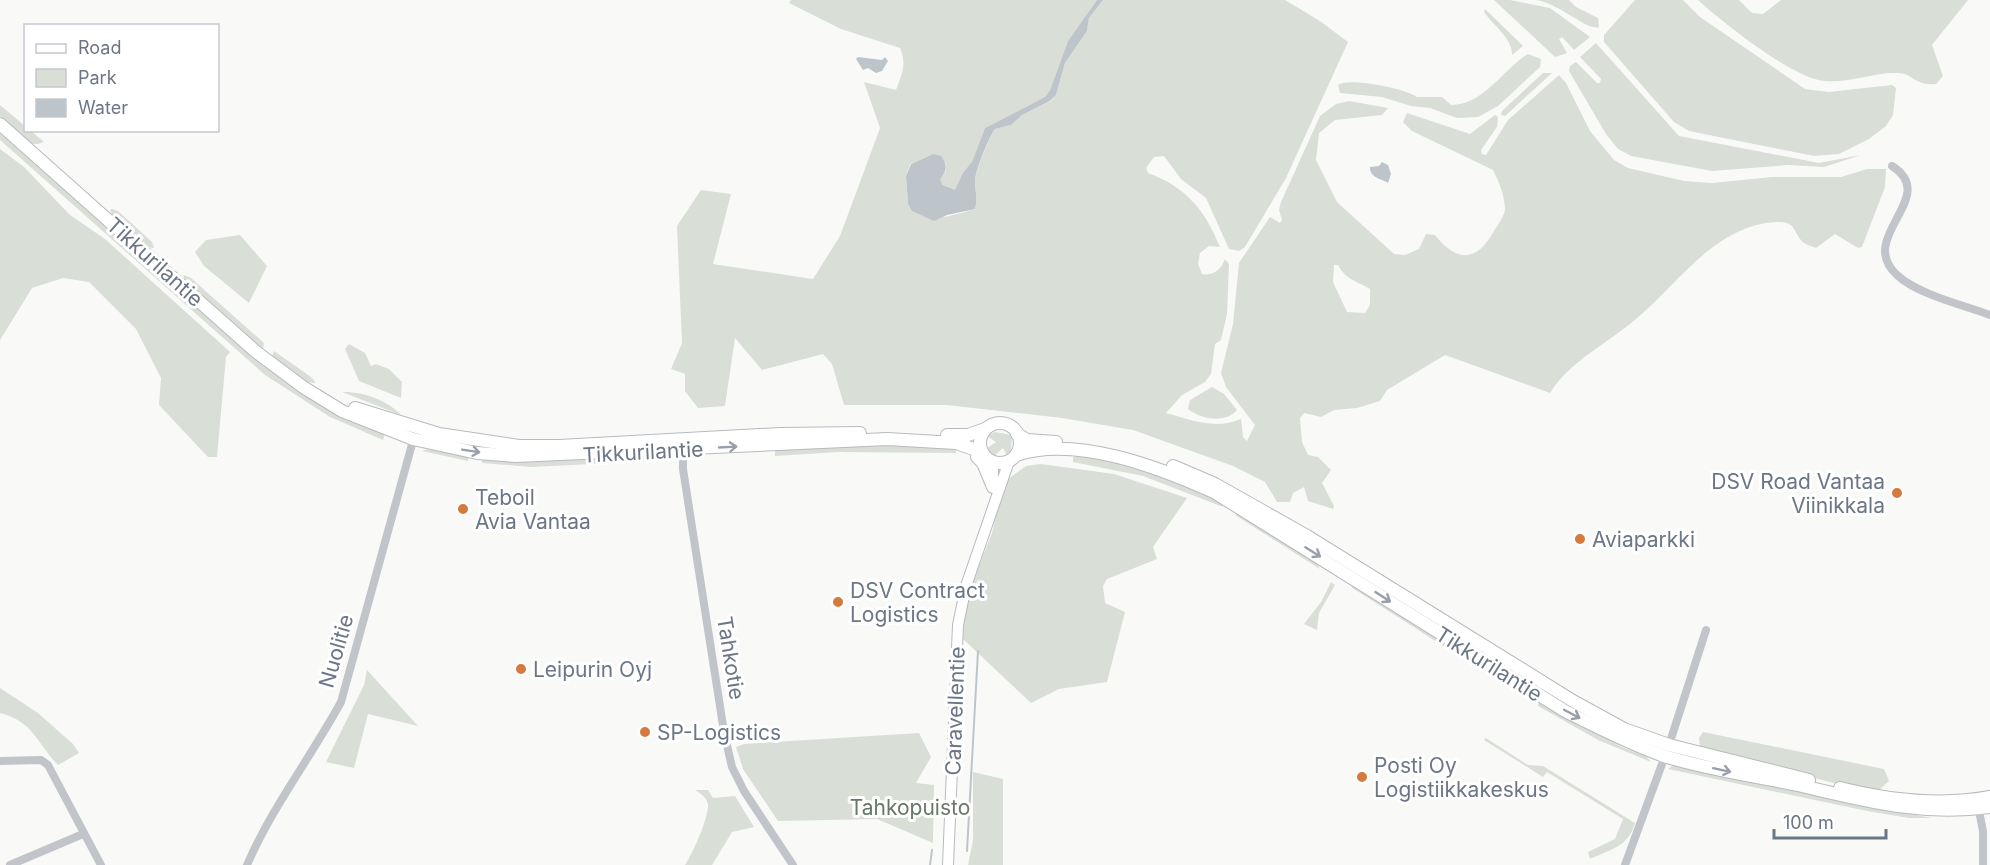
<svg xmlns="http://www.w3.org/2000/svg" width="1990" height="865" font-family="Inter,sans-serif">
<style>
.green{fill:#d9ded7;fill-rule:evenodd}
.water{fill:#bdc4ca}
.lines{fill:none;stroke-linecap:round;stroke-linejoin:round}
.stream{stroke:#bdc4ca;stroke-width:2}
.secondary-casing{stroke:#b6babf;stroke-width:12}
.primary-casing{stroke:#b7babf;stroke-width:14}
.minor{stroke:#c1c4c9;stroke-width:8}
.secondary{stroke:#fff;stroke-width:10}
.primary{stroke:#fff;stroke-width:12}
.oneway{stroke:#979faa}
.poi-dot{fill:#d47a3d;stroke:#fff;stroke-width:2}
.labels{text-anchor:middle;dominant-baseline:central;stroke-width:6;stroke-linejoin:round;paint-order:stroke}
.street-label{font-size:21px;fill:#6b7686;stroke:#fff}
.poi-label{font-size:21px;fill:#6b7686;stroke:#fff;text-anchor:start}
.park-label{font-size:21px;fill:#667966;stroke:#fff}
</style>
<rect width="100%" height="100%" fill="#f9faf8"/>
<g class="green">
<path d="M791,0h306l-29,41 -18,49 -5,7 -60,31 -13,35 -17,28 -13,-5 -3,-7 7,-8v-7l-13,-10 -23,10 -4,12 2,28c15,23 45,11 67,5 3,-10 0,-18 0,-27 -1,-7 15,-47 20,-53l16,-4 11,-10 29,-14 5,-6 9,-32 22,-32 2,-13 14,-18h182l35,21 28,21 -62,136 -41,69 -6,4 -10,-2 -23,-51 -25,-19 -17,-23 -10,1 -8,11 2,5c38,14 57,37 72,74l-11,-1 -9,7 -2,11 4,10c11,2 19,-4 23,-15l4,5 -2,50 -6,26 -6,4 -4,30 -6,8 -23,13 -16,18c26,7 49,17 75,6l2,18 4,4 8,-16 -29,-38 -5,-14 12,-49 6,-61 31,-46 10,6 2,-3 -3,-10 2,-8 39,-86 16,-12 13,-3 39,7 -6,7 -47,5 -16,13 -3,27 21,42 57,52 11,1 14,-6 7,-15 9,1c22,28 42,27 59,-4 4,-6 10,-15 11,-21 0,-14 -6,-28 -12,-40l-81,-39 -9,-9 4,-9 63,21 25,-19 3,2 -1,10 -16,23 1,4 4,1 22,-35 51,-45 7,8 24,48 24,29 14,8 56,13 28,2 60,-6h69l26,-8h19l-1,18 -23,60 -4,1 -23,-14 -19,14c-4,-2 -10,-3 -13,-6 -10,-9 -6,-21 -26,-20 -62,3 -98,61 -141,97 -29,25 -65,41 -86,74l-105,-38 -58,35 -7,11 -23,7 -23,2 -13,7 -17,-4 -4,5 2,24 6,13 10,2 13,13 -9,13 12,23 -1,3 -25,-8 -4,-14 -11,6 -3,9h-13l-12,-20 -32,-16 -100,-36 -71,-12 -116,-13h-102l-12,-41 -9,-10 -61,16 -27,-32 -10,68 -27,2 -13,-17v-17l-14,-5 11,-26 -5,-117 24,-36 30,4 -18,70 100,15 27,-43 40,-108 -16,-46 32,8c6,-16 11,-26 4,-42l-59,-19 -52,-26zM1334,265h4c8,15 19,16 32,24v16l-5,8 -18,-1 -14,-30z"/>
<path d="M1494,0h16l40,8 40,29 -16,13 -12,-13 -3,2 8,14 -12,4z"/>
<path d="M1535,0h34l7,7 22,11 1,9c-11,5 -41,-25 -64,-27z"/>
<path d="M1635,0h48l17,17 105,72 24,3 63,-7 4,3 -3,27 -7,11 -17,13 -30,15 -25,2 -125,-25 -15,-9 -70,-80v-7z"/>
<path d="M1698,0h41l13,13 11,1 18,-14h187l-36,45 11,31 -7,8c-21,2 -24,-11 -38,-11 -24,-1 -48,10 -73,8 -30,-1 -103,-59 -127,-81z"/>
<path d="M1485,9l38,37 -11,9c1,-16 -19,-30 -28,-43z"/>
<path d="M1596,43l83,93 140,27 42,-8 -37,12 -36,-2 -76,6 -81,-15 -13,-7 -12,-15 -37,-63 1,-5 6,-4 21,21h3l1,-4 -21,-22z"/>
<path d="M1528,54l13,5 -1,8 -42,39 -20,11 -21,1 -27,-10 -19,-2 -29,-9 -42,-4 -2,-8c12,-8 68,4 79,12h25l9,8c33,0 51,-35 77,-51z"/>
<path d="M1543,73h9l-47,43 -4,-1 1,-4z"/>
<path d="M0,105l25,21 1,4 5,1 13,11 -6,2h-6l-32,-28z"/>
<path d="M0,133l268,235 26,19 91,46 -2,7 -53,-23 -65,-42 -265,-235z"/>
<path d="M0,149l24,18 46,48 35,24 125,113 -4,5 -9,100h-9l-49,-52 2,-27 -25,-49 -47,-47 -26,-4 -31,10 -32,52z"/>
<path d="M112,209l6,2 34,31 2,6 -7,-1 -34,-30 -3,-7z"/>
<path d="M240,235l27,31 -18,37 -45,-37 -9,-14 11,-12z"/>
<path d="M184,275l7,3 73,65 -1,6 -80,-68z"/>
<path d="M349,344l16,9 6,13 5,-2 13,5 13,13 -1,16 -42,-17 -14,-32z"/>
<path d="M274,351l37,26 5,6c-15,1 -33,-18 -44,-27z"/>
<path d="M1212,387l12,7 13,16c-12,14 -37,9 -49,-1l2,-9z"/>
<path d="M342,392c19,-1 46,8 59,23z"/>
<path d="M995,432l17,3 -1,16 -4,5 -4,-8 -9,8 -8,-7 10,-7 -9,-6z"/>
<path d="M904,443l52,3v7l-117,-1 -64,4v-8z"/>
<path d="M429,449l39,8v4l-46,-10z"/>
<path d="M656,454v7l-125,6 -49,-4v-3z"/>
<path d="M1091,456l70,18 60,28 2,5 -80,-31 -70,-14v-5z"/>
<path d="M1041,464l73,10 73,24 -34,49 4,12 -50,20 -4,7 2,17 20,9 -18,70 -48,7 -28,14 -68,-64 2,-26 8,-32 19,-48 12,-51 22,-16z"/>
<path d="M1239,513l77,49 4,7 -85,-54z"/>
<path d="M1331,582l4,3 -16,28 -2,17 -13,-6 17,-22z"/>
<path d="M1351,587h6l117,72 2,8z"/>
<path d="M367,670l51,56 -50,-12 -14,54 -28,-6 38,-77z"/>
<path d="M0,688l38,25 35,31 6,9 -21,12c-23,-24 -24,-43 -58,-52z"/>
<path d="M1539,702l85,46 22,8 5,6 -53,-22 -60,-34z"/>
<path d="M1703,732l181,37 5,12 -11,10 -17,-1 -161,-41 -1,-11z"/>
<path d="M919,733l12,24 -15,26 18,2 -1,58 -56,-24 -99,2 -35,-52 -7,-22 8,-3z"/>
<path d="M1486,738l42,27 15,1 92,57c-6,23 -25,27 -45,36l-2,-7 27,-13 8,-20 -76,-47 -4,5 -59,-37z"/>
<path d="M1672,766h9l155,31 26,9 71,12h-24l-42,-7 -199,-42z"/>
<path d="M973,772l30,7v86h-35l5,-25z"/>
<path d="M695,790h13l5,8 22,-2 19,31 -22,5 -20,33h-27c7,-10 24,-48 23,-60 -1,-8 -7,-11 -13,-15z"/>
</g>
<g class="water">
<path d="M1097,0h6l-14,18 -2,13 -22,32 -9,32 -6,6 -28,14 -11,10 -16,4c-6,7 -21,45 -20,53 0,9 3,17 0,27l-28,6 -13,6 -22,-10 -4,-7 -2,-28 5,-12 22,-10 8,2c7,10 6,14 -1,23l2,6 13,5 8,-17 9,-11 13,-34 60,-31 5,-7 18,-49z"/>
<path d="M858,57l24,3 3,-3 3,4 -6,10 -6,2 -8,-5 -5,2 -7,-11z"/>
<path d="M1382,162l6,3 3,9 -3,9c-8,-5 -18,-5 -18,-16l9,-1z"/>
</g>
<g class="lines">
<g class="stream">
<path d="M967,851l11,-200"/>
<path d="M930,865l2,-15"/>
</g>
<g class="secondary-casing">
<g id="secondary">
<path d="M989,460l4,9v17"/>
<path d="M948,865l10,-240 8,-39 43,-125"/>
</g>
</g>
<g class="primary-casing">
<g id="primary">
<path d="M0,124l255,227 48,36 39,24 71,28 64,14 39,3 371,-17 69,4 26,9"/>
<path d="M355,408l84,26 80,12h40l221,-12 80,-1"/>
<circle cx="1000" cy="443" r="20"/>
<path d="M1017,434l10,6 29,2"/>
<path d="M947,435h21l17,-6"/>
<path d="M1016,455c60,-20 142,12 198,37l351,219c32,16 65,33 99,45 45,14 92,20 138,30 65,15 120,30 188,21"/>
<path d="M977,457l6,6 10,24"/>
<path d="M1173,466l42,18 92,52 266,165 51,28 45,16 140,35"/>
<path d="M1840,788c48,12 101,18 150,9"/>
</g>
</g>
<g class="minor">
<path d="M1892,166c49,31 -37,71 5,109 20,19 66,30 93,40"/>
<path d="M683,444v25l41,263 8,35 12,24 49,74"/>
<path d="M0,761l41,-1 7,5 53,100"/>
<path d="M1978,806l5,25v34"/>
<path d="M10,865l73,-31"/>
<path d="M247,865c25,-58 64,-108 94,-163l73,-265"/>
<path d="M1625,865l44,-120 37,-115"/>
</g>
<use href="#secondary" class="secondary"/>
<use href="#primary" class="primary"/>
</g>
<defs><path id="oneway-shaft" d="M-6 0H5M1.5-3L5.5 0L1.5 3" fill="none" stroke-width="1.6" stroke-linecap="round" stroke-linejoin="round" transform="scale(1.5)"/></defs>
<g class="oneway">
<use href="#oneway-shaft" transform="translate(728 447) rotate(-3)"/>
<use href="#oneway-shaft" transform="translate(471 451) rotate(9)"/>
<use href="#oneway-shaft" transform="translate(1313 552) rotate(32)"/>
<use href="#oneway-shaft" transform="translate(1383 597) rotate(33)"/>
<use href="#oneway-shaft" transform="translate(1572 714) rotate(28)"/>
<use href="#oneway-shaft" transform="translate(1722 770) rotate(12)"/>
</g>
<g class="poi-dot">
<circle cx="1897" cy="493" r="6"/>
<circle cx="463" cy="509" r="6"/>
<circle cx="1580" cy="539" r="6"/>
<circle cx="838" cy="602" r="6"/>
<circle cx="521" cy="669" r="6"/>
<circle cx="645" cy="732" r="6"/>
<circle cx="1362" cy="777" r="6"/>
</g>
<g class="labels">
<g class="street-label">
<text transform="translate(155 262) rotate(42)">Tikkurilantie</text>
<text transform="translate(643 452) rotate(-3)">Tikkurilantie</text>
<text transform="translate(336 651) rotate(-74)">Nuolitie</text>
<text transform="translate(731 658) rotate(81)">Tahkotie</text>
<text transform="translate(1489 664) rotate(32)">Tikkurilantie</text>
<text transform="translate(955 711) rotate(-88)">Caravellentie</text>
</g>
<g class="poi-label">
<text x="1885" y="481" text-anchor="end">DSV Road Vantaa<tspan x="1885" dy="24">Viinikkala</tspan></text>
<text x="475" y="497">Teboil<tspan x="475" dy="24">Avia Vantaa</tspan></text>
<text x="1592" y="539">Aviaparkki</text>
<text x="850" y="590">DSV Contract<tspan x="850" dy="24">Logistics</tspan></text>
<text x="533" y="669">Leipurin Oyj</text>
<text x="657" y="732">SP-Logistics</text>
<text x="1374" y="765">Posti Oy<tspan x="1374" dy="24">Logistiikkakeskus</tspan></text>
</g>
<g class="park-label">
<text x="910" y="807">Tahkopuisto</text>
</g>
</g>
<rect x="24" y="24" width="195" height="108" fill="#ffffff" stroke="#c4c8cf" stroke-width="1.5"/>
<rect x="36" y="44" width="30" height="9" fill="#ffffff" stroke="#c4c8cf" stroke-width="1.5"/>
<text x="78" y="54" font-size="18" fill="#6b7686">Road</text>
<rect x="36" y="69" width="30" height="18" fill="#d9ded7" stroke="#c4c8cf" stroke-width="1.5"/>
<text x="78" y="84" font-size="18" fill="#6b7686">Park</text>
<rect x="36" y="99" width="30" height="18" fill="#bdc4ca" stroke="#c4c8cf" stroke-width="1.5"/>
<text x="78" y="114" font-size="18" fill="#6b7686">Water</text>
<path d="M1774 829v9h112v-9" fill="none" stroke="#6b7686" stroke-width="3"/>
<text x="1783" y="829" font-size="18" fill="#6b7686" stroke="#ffffff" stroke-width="4.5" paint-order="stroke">100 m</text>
</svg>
